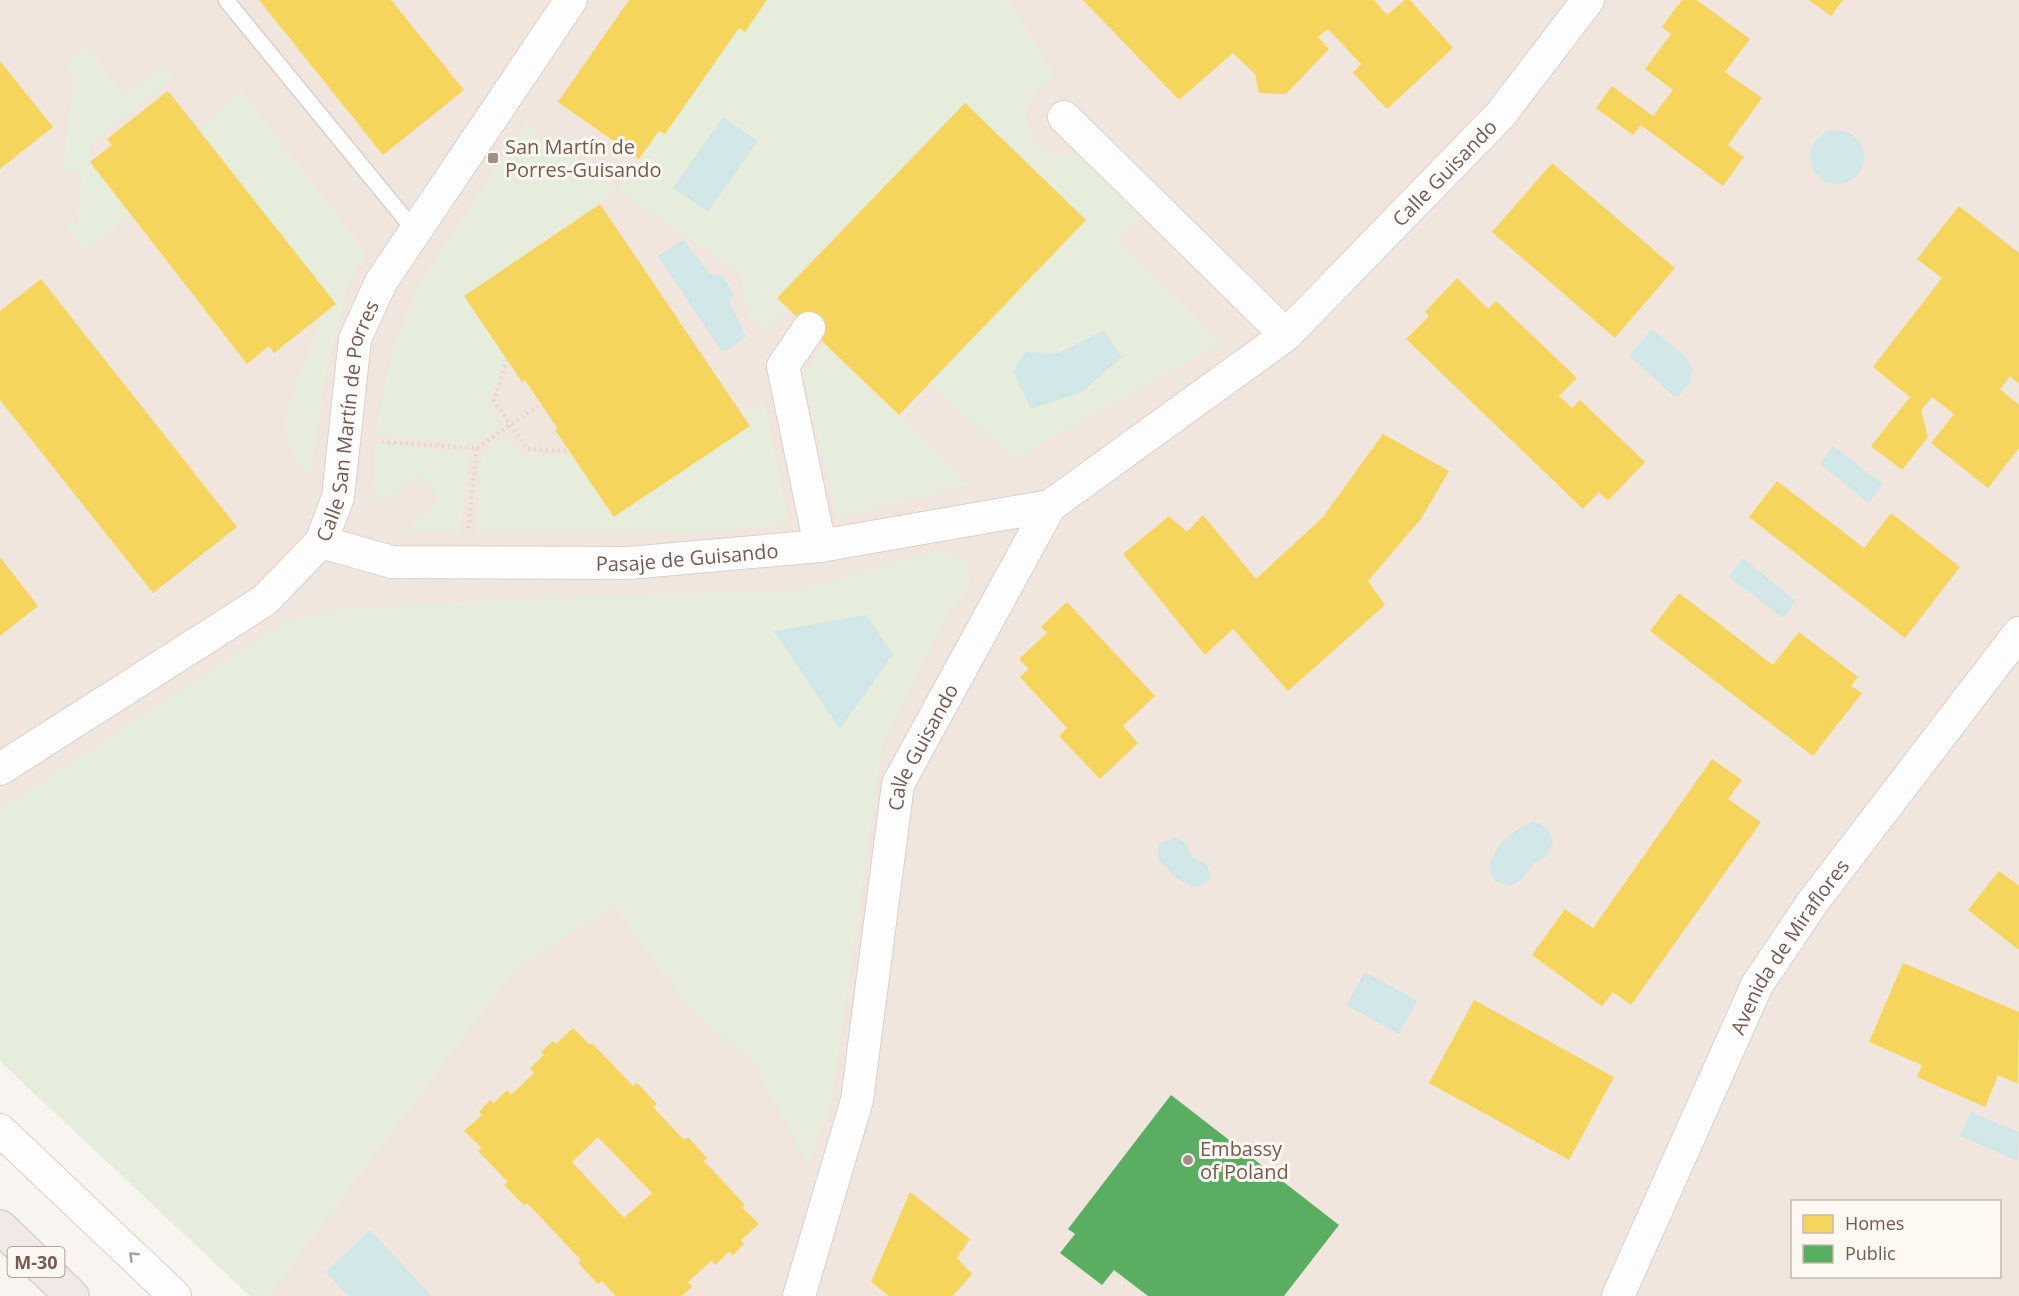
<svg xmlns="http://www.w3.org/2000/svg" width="2019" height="1296" font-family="'Open Sans',sans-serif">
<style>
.residential{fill:#f0e6de;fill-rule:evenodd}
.green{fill:#e7eddc}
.water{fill:#d2e7e7}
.homes{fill:#f6d55c;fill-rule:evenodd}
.public{fill:#5aae61}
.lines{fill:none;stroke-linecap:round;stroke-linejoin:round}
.lane-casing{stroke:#d7d1cd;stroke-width:18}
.street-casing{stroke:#d7d1cd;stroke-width:34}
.highway-casing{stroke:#d9d0cc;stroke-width:36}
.path{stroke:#dad3d0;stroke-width:4;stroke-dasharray:1.5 4.5;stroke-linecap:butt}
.lane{stroke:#fefdfd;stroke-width:15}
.street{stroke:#fefdfd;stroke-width:32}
.highway{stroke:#f0e9e8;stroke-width:33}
.oneway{stroke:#ab9b95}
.poi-dot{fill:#a29088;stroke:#fef8f2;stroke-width:2}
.labels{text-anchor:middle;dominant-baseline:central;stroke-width:6;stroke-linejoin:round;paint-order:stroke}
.shield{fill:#fef8f2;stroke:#9d8981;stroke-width:1.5}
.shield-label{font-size:18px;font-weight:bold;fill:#745a50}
.poi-label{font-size:20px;fill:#745a50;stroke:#fef8f2;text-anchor:start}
.street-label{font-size:20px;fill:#745a50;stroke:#fef8f2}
</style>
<rect width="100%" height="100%" fill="#f8f4f0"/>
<path class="residential" d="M0,0h2019v1296h-1769l-250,-235zM1792,1202h208v74h-208z"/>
<g class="green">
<path d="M767,0h242l46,76 -19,14 -11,24 6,23 20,17h27l62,61 -25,25 107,103 -209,117 -83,-78 156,-162 -121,-117 -187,194 11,12 -25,23 -16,-17 -8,-40 -121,-85 -155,106 43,64 -18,43 12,23 -27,17 -99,-7 17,-83 26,-67 108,-162 93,66 40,-59 6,3 74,-106 6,4z"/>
<path d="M86,45l38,50 40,-30 10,13 -84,66v18l41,52 -46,37 -16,-20 1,-8h8l4,-48 -19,-5 11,-93 -9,-14z"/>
<path d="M241,91l125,162 -18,30 -23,92 -14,97 -12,-4 -12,-34v-23l35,-95 14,-12 -138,-175z"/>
<path d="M825,342l144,143 -132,34 -32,-143z"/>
<path d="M764,400l25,124 -96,9h-217l6,-79 25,-18 13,17 53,3 41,61 128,-103z"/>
<path d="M375,442l95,13 -11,78 -53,-1 33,-35 -21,-23 -38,31 -6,-25z"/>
<path d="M942,550l25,10 3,25 -23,30 -65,129 -50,352 -24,69 -49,-95 -77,-72 -67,-92 -102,64 -245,326h-18l-250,-235v-251l283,-188 69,-14 185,-10 258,-8z"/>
</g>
<g class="water">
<path d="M723,117l35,24 -50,71 -35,-24z"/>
<circle cx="1837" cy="157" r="27"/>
<path d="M683,240l28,35 10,-1 13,20 -5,6 17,37 -23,16 -65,-97z"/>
<path d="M1652,329l35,29 6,12 -4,14 -13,14 -47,-42z"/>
<path d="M1104,330l18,27 -40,35 -51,17 -18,-38 13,-19 33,1z"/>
<path d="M1833,446l50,38 -14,19 -49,-39z"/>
<path d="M1743,558l53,43 -13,17 -54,-41z"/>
<path d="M866,615l27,39 -53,75 -66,-98z"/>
<path d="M1534,821l13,7 6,12 -5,15 -15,9 -9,14 -14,8 -15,-5 -6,-13c6,-25 22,-36 45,-47z"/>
<path d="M1175,837l10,5 7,15 14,6 5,13 -8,9 -10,2 -17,-9 -18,-19 1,-15z"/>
<path d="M1365,972l52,29 -18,33 -53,-29z"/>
<path d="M1971,1112l48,20 -1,29 -58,-25z"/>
<path d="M370,1230l62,66h-84l-22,-24z"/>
</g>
<g class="homes">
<path d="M259,0h132l73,90 -81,65z"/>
<path d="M629,0h138l-22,32 -6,-4 -74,106 -6,-3 -20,28 -81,-57z"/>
<path d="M1083,0h291l13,15 18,-15h5l43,48 -66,61 -34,-36 8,-9 -33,-35 -10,8 11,12 -43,45 -27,-1 -4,-19 -22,-21 -54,47z"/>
<path d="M1682,0h15l53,39 -25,33 37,26 -34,47 16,12 -21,29 -82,-61 -8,10 -37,-27 16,-22 41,30 20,-26 -28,-21 26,-35 -9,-7z"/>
<path d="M1809,0h34l-12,16z"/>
<path d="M0,61l53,66 -53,42z"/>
<path d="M168,91l168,213 -62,49 -5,-7 -22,18 -157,-202 22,-17 -5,-6z"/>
<path d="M965,103l121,117 -187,195 -122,-117z"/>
<path d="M1552,163l123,105 -60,70 -123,-106z"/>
<path d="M600,204l150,222 -136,91 -59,-87 3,-1 -17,-25 -16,-24 -3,2 -58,-86z"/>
<path d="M1959,206l60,47v131l-9,-8 -10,13 19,16v43l-31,40 -57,-45 23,-29 -22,-17 -11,13 7,27 -26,33 -31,-24 39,-49 -37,-30 69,-89 -25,-19z"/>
<path d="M1457,278l31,31 8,-8 81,77 -18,18 13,12 8,-8 65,62 -37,39 -9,-9 -16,17 -177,-170 23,-23 -4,-4z"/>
<path d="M41,279l196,248 -84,66 -153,-193v-89z"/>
<path d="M1383,434l66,37 -28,48 -53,62 17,24 -97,86 -55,-62 -28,26 -82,-101 46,-38 18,16 16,-17 53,64 67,-62z"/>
<path d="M1777,481l87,67 27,-35 69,54 -55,71 -156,-121z"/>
<path d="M0,557l38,49 -38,30z"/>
<path d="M1679,593l94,72 26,-33 59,45 -7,9 11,7 -49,63 -163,-125z"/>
<path d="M1067,602l88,94 -32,30 15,17 -38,36 -41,-43 8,-8 -47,-51 9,-8 -10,-10 28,-26 -6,-6z"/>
<path d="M1712,759l30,21 -14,19 33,23 -130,183 -18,-13 -11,14 -70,-51 33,-46 28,19z"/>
<path d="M1999,871l20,15v64l-51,-40z"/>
<path d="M1903,963l116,49 -1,72 -20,-9 -13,32 -68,-30 5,-12 -53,-23z"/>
<path d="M1474,1000l140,77 -45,83 -140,-77z"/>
<path d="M573,1028l17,17 2,-2 41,43 4,-3 20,21 -4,3 31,33 4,-3 19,21 -3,3 41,44 -3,2 17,17 -18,16 3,4 -11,11 -4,-3 -14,13 -3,-5 -24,22 4,5 -10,9h-66l-14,-15 -4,3 -20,-21 3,-3 -54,-57 -2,3 -21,-21 4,-3 -30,-31 4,-3 -18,-17 18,-16 -3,-3 11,-12 4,3 13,-13 4,5 23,-22 -4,-5 14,-13 -3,-3 12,-11 3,3zM598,1137l54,56 -28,25 -52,-56z"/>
<path d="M910,1192l60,47 -13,19 15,16 -19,22h-64l-18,-14z"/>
</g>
<path class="public" d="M1171,1095l168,130 -55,71h-136l-34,-26 -12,15 -42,-32 15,-19 -7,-5z"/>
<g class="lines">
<g class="lane-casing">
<path id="lane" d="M226,0l189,231"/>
</g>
<g class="street-casing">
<g id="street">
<path d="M1064,117l222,218"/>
<path d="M809,328l-26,38 37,180"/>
<path id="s1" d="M321,542l71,20 237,1 191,-17 230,-40"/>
<path id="s2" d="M0,769l265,-169 56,-58 17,-45 17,-158 26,-57 190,-282"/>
<path d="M0,1130l175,166"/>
<path id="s3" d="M799,1296l58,-196 41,-316 152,-278 236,-171 215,-221 87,-114"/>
<path id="s4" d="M1618,1296l139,-311 55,-82 207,-270"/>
</g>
</g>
<g class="highway-casing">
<path id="highway" d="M0,1227l72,69"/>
</g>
<g class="path">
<path d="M507,360l-13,40 33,49 43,2"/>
<path d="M382,442l95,6 64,-44"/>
<path d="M468,528l9,-80"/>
</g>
<use href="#lane" class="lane"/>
<use href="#street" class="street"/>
<use href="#highway" class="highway"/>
</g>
<defs><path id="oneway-chevron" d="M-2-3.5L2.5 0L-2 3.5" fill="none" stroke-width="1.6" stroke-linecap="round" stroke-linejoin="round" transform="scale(1.5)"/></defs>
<use class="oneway" href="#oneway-chevron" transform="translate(133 1256) rotate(-136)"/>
<g class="poi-dot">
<rect x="487" y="152" width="12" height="12" rx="3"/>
<circle cx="1188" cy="1160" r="6"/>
</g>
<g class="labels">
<rect class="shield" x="7.5" y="1247" width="57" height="30" rx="4.5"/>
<g class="shield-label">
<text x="36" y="1262">M-30</text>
</g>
<g class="poi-label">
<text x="505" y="146">San Martín de<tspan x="505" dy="23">Porres-Guisando</tspan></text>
<text x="1200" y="1148">Embassy<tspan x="1200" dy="23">of Poland</tspan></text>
</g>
<g class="street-label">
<text stroke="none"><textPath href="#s3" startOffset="1358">Calle Guisando</textPath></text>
<text stroke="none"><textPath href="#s2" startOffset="520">Calle San Martín de Porres</textPath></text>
<text stroke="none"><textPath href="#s1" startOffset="369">Pasaje de Guisando</textPath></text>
<text stroke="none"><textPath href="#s3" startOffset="566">Calle Guisando</textPath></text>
<text stroke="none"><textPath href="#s4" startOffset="390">Avenida de Miraflores</textPath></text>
</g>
</g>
<rect x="1791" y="1200" width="210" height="78" fill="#fef8f2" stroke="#c7b9b1" stroke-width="1.5"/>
<rect x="1803" y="1215" width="30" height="18" fill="#f6d55c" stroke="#c7b9b1" stroke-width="1.5"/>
<text x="1845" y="1230" font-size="18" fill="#745a50">Homes</text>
<rect x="1803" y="1245" width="30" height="18" fill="#5aae61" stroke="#c7b9b1" stroke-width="1.5"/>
<text x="1845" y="1260" font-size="18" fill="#745a50">Public</text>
</svg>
